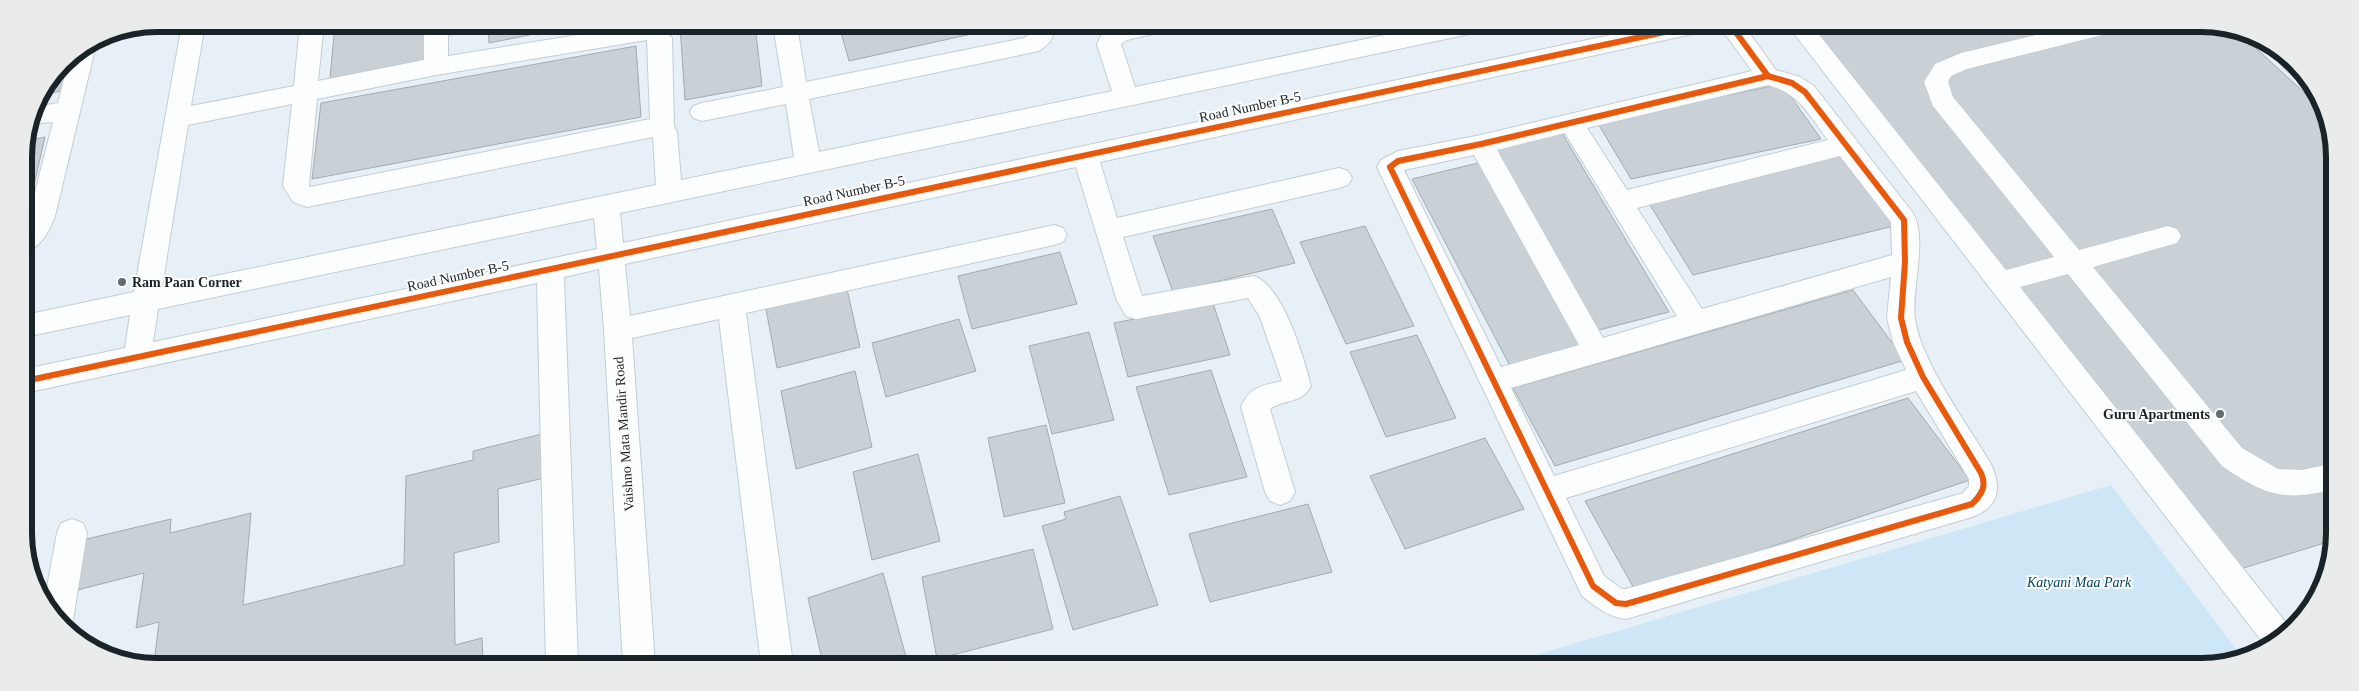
<svg xmlns="http://www.w3.org/2000/svg" width="2359" height="691" font-family="'Times New Roman',serif">
<style>
.green{fill:#cde7f7}
.building{fill:#c9d1d7;stroke:#a2abb0}
.lines{fill:none;stroke-linecap:round;stroke-linejoin:round}
.minor-casing{stroke:#c5cdd3;stroke-width:2}
.minor{fill:#fbfdfe;fill-rule:evenodd}
.cycleway-casing{stroke:#fcfcfc;stroke-width:9}
.cycleway{stroke:#e8590c;stroke-width:6}
.poi-dot{fill:#616b70;stroke:#fcfcfc;stroke-width:2}
.labels{text-anchor:middle;dominant-baseline:central;stroke-width:4;stroke-linejoin:round;paint-order:stroke}
.street-label{font-size:14px;fill:#1a2328;stroke:#fcfcfc}
.poi-label{font-size:14px;font-weight:bold;fill:#1a2328;stroke:#fcfcfc;text-anchor:start}
.park-label{font-size:14px;font-style:italic;fill:#044663;stroke:#fcfcfc}
.rim{fill:none;stroke:#1a2328;stroke-width:6}
</style>
<rect width="100%" height="100%" fill="#e6f0f6"/>
<path class="green" d="M2111,485l133,174 -34,8 -711,-1z"/>
<g class="building">
<path d="M335,24h97l-1,35 -101,19z"/>
<path d="M488,24l92,1 -91,18z"/>
<path d="M680,25h75l7,61 -77,14z"/>
<path d="M839,25l169,1 -159,35z"/>
<path d="M1800,27l434,1 86,79 13,25 -2,409 -94,29z"/>
<path d="M636,46l5,71 -329,62 9,-76z"/>
<path d="M76,54l-8,36 -28,5 23,-32z"/>
<path d="M1782,84l39,55 -190,40 -34,-57z"/>
<path d="M1562,133l107,179 -74,19 -102,-183z"/>
<path d="M45,137l-20,88h-1v-76l2,-8z"/>
<path d="M1841,155l53,71 -201,49 -46,-75z"/>
<path d="M1482,162l104,184 -76,20 -98,-187z"/>
<path d="M1272,209l23,54 -122,29 -20,-56z"/>
<path d="M1365,226l49,100 -68,18 -46,-102z"/>
<path d="M1060,252l17,52 -105,25 -14,-53z"/>
<path d="M847,289l13,58 -83,21 -11,-59z"/>
<path d="M1853,290l52,70 -350,106 -42,-78z"/>
<path d="M1213,303l17,52 -102,22 -14,-54z"/>
<path d="M959,319l17,52 -90,26 -14,-54z"/>
<path d="M1089,332l25,88 -62,14 -23,-88z"/>
<path d="M1417,335l39,83 -70,19 -36,-85z"/>
<path d="M1211,370l36,107 -78,18 -33,-108z"/>
<path d="M855,371l17,76 -76,22 -15,-78z"/>
<path d="M1908,398l62,82 -334,112 -51,-91z"/>
<path d="M1046,425l19,78 -61,14 -16,-79z"/>
<path d="M546,433l2,44 -50,12 1,53 -45,11 1,92 27,-7 1,24 -329,1 5,-41 -23,6 8,-55 -78,20 8,-51 97,-23 -1,14 81,-20 -8,92 161,-40 2,-89 67,-16v-9z"/>
<path d="M1485,438l39,71 -119,40 -35,-73z"/>
<path d="M918,454l22,87 -68,19 -19,-88z"/>
<path d="M1120,496l38,109 -85,25 -31,-104 24,-7 -2,-7z"/>
<path d="M1308,504l24,68 -122,30 -21,-68z"/>
<path d="M1033,549l20,80 -116,30 -15,-82z"/>
<path d="M883,573l25,91h-85l-15,-66z"/>
</g>
<g class="lines">
<g class="minor-casing">
<g id="minor">
<path d="M182,24h23l-14,82 103,-20 6,-62h24l-6,57 106,-21v-36h24v32l191,-31h20l13,13 2,88 3,6 4,48 113,-23 -8,-53 -84,17 -9,-3 -3,-6 3,-6 9,-3 81,-16 -10,-62h24l9,57 218,-44 6,-4 1,-8h23c0,14 -4,17 -15,25l-230,48 10,53 293,-61 -15,-46c6,-27 47,-19 68,-19l-4,6 -34,8 -6,4 14,43 293,-61 49,1 -4,6 -8,2 -845,178 3,30 1026,-216h51l-4,6 -8,2 -588,127 17,56 222,-50 9,3 4,7 -4,7 -9,3 -216,49 19,59 112,-20c29,10 50,82 57,110 -9,18 -27,13 -41,23l25,83 -5,9 -10,4 -10,-4 -5,-9 -24,-85c9,-20 20,-21 41,-26l-22,-64 -12,-19 -112,21 -10,-3 -9,-15 -41,-134 -451,97 5,52 424,-91 9,3 4,7 -4,7 -9,3 -308,68 47,351h-32l-42,-345 -87,19 23,326h-32l-19,-334 -5,-61 -35,8 14,387h-32l-9,-381 -512,110v-24l100,-21 5,-33 -105,22v-22l109,-23zM647,40l3,79 -340,68 -1,-2 8,-86 119,-24zM292,104l-9,82 10,16 14,5 346,-70 3,48 -494,102 26,-162zM594,218l3,31 -444,93 5,-33z"/>
<path d="M1720,27h25l31,43 24,7 14,9 99,127c15,27 -2,76 2,106 6,43 53,106 76,145 11,24 8,43 -19,53l-346,102c-18,-2 -30,-12 -44,-23l-205,-429 4,-7 17,-9 83,-16 271,-64zM1768,85c32,9 41,30 60,55l-201,50 -40,-62zM1565,133l112,183 -74,22 -106,-188zM1474,155l105,190 -78,22 -97,-197zM1840,156l51,66 1,33 -190,54 -65,-101zM1891,277l-4,41 6,24 13,28 -352,106 -43,-88zM1916,391l53,88v7l-6,7 -337,96h-4l-18,-13 -38,-78z"/>
<path d="M1789,27h24l193,243 48,-13 -121,-151 -9,-24 11,-18 26,-11 104,-25h45l-4,6 -8,2 -131,33 -16,7 -3,6 5,15 126,153 89,-24 9,3 4,7 -4,7 -84,24 149,181 36,21 23,1 30,-6v26c-49,12 -68,4 -109,-24l-154,-192 -48,13 271,342 -2,5 -22,14z"/>
<path d="M92,44l3,5 -40,167c-6,16 -14,31 -30,36l-1,-27 5,-9 24,-94 -22,2 4,-17 23,-4 11,-44z"/>
<path d="M2282,55l14,8 6,11c-11,4 -18,-5 -23,-14z"/>
<path d="M72,519l11,4 4,10 -14,87 -4,9 -12,-7 -12,-24 12,-65 4,-10z"/>
</g>
</g>
<use href="#minor" class="minor"/>
<g class="cycleway-casing">
<g id="cycleway">
<path d="M1732,27l36,49"/>
<path d="M1768,76l24,7 13,9 99,128 1,42 -4,56 6,24 16,35 58,96c6,13 1,21 -9,31l-346,100 -10,-1 -23,-17 -203,-419 8,-6 83,-17z"/>
<path d="M25,381l1663,-354"/>
</g>
</g>
<use href="#cycleway" class="cycleway"/>
</g>
<g class="poi-dot">
<circle cx="122" cy="282" r="5"/>
<circle cx="2220" cy="414" r="5"/>
</g>
<g class="labels">
<g class="street-label">
<text transform="translate(1250 107) rotate(-12)">Road Number B-5</text>
<text transform="translate(854 191) rotate(-12)">Road Number B-5</text>
<text transform="translate(458 276) rotate(-12)">Road Number B-5</text>
<text transform="translate(624 434) rotate(-94)">Vaishno Mata Mandir Road</text>
</g>
<g class="poi-label">
<text x="132" y="282">Ram Paan Corner</text>
<text x="2210" y="414" text-anchor="end">Guru Apartments</text>
</g>
<g class="park-label">
<text x="2079" y="582">Katyani Maa Park</text>
</g>
</g>
<path d="M0 0H2359V691H0ZM157 32H2201A125 125 0 0 1 2326 157V533A125 125 0 0 1 2201 658H157A125 125 0 0 1 32 533V157A125 125 0 0 1 157 32Z" fill="#eaebeb" fill-rule="evenodd"/>
<path class="rim" d="M157 32H2201A125 125 0 0 1 2326 157V533A125 125 0 0 1 2201 658H157A125 125 0 0 1 32 533V157A125 125 0 0 1 157 32Z"/>
</svg>
